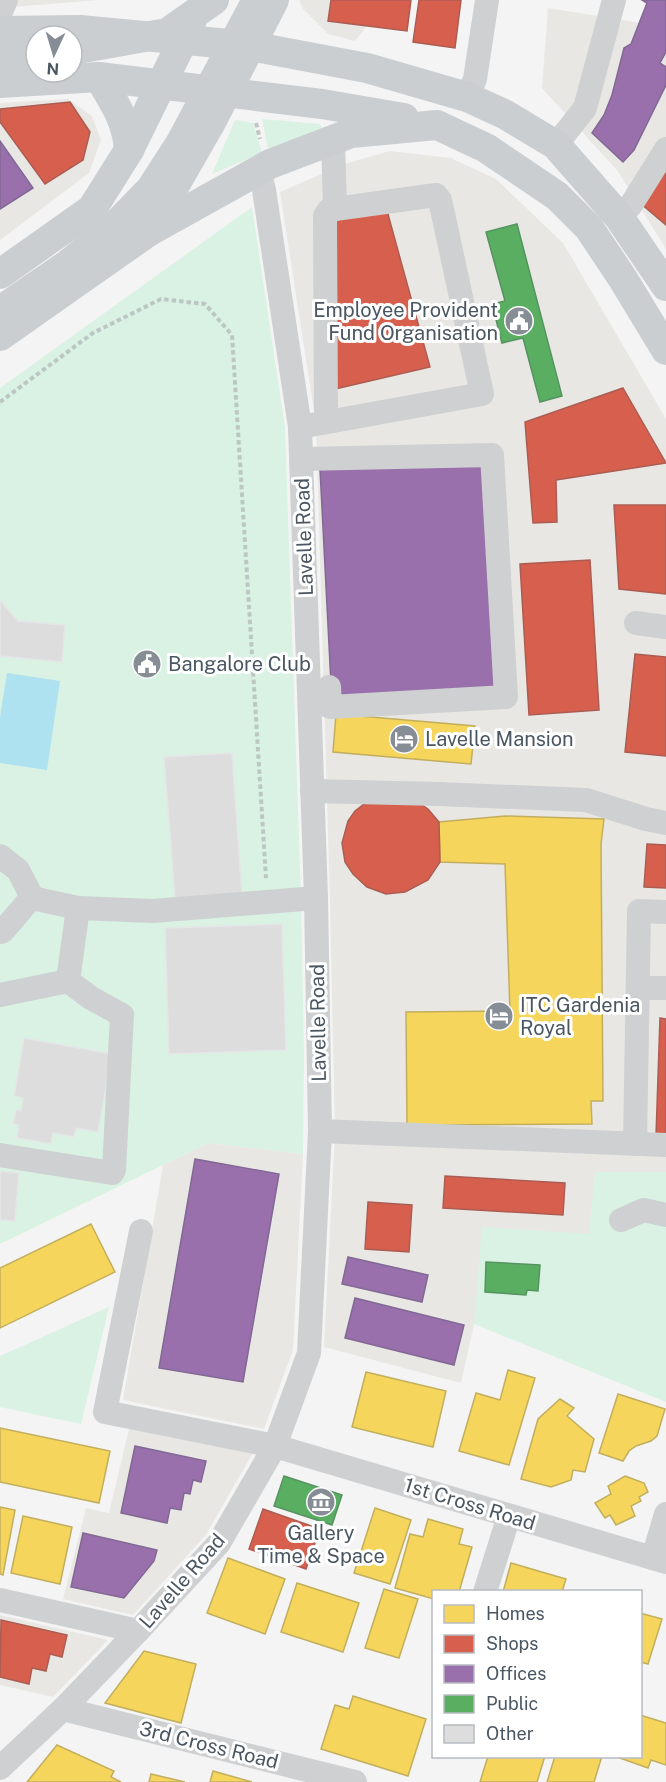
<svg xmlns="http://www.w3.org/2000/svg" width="666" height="1782" font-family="'Public Sans',sans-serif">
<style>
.commercial{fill:#e8e7e3}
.green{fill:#d9f2e3}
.water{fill:#aee2f0}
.homes{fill:#f6d55c;stroke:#c2af5e;stroke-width:1.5}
.shops{fill:#d6604d;stroke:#ac5d53;stroke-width:1.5}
.offices{fill:#9970ab;stroke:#816895;stroke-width:1.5}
.public{fill:#5aae61;stroke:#559461;stroke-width:1.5}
.building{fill:#ddddde;stroke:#e5e6e7;stroke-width:1.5}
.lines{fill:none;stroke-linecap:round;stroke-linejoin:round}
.path{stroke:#bcc7c4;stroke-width:4;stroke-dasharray:4.5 3;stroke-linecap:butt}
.minor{stroke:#ced0d2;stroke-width:24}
.major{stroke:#caced1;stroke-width:30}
.major-bridge{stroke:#caced1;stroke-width:30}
.labels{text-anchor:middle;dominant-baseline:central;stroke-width:6;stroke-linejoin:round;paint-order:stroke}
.poi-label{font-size:20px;fill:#4a5661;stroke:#fff;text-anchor:start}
.street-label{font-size:20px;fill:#4a5661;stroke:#fff}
</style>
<rect width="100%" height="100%" fill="#f4f4f4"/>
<g class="commercial">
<path d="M0,0h99l-99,8z"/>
<path d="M299,0h88l-32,41 -27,-7 -25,-25z"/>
<path d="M548,8l118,19v222l-49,-79 -75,-82z"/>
<path d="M68,99l24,17 9,24 -12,33 -89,67v-137z"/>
<path d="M390,151l61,7 45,21 67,64 103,176v753h-71l-5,62 -116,90 -13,59 -137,-36 11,-215 -5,-231 -14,-477 -36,-232 64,-28z"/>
<path d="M208,1143l95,11 -10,196 -29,79 -141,-29 40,-235z"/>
<path d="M130,1425l124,26 -49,85 -72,79 -70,-16 23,-91 23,5z"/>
<path d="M0,1615l108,25 -55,57 -53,-12z"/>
</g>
<g class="green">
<path d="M262,119l58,5 3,6 -55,18z"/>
<path d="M235,120l18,3 9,30 -50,21z"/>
<path d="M252,207l33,221 16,471 3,157 -1,98 -95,-11 -208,101v-856z"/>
<path d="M595,1172h71v230l-192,-78 8,-97 107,7z"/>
<path d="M109,1307l-28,117 -81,-17v-51z"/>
</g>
<path class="water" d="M7,673l53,8 -13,89 -47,-7v-46z"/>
<g class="homes">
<path d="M336,714l139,12 -4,38 -138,-12z"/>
<path d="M505,816l99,3 -3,25 2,257h-12l1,23 -185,1 -1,-113 104,-1 -5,-147 -65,-2 -1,-40z"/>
<path d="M91,1224l24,48 -115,56v-60z"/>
<path d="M508,1370l27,8 -26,87 -50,-14 17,-58 24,7z"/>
<path d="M366,1372l80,19 -13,56 -81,-20z"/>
<path d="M618,1394l47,15 -8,27 -6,5 -15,5 -7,5 -6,10 -24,-8z"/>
<path d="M560,1399l14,9 -7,8 27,23 -9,33 -12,-2 -2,10 -20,7 -30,-8 17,-60z"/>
<path d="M0,1428l110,23 -11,52 -99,-21z"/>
<path d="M625,1476l19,7 4,9 -9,5 2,4 -10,5 4,10 -19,9 -6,-10 -5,3 -10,-15 16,-9 -3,-8z"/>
<path d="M0,1507l15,3 -12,65 -3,-1z"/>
<path d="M375,1508l36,12 -21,64 -36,-11z"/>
<path d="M23,1516l49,11 -12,57 -49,-11z"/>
<path d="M428,1519l35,10 -4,15 13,3 -13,45h-25v7l-39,-11 15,-54 13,3z"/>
<path d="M228,1558l57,21 -20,55 -58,-21z"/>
<path d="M511,1563l55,16 -4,13h-59z"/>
<path d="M297,1583l62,20 -16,49 -62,-20z"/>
<path d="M384,1589l34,10 -19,59 -34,-10z"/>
<path d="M640,1613l22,6 -14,45 -8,-2z"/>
<path d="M144,1651l52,13 -15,59 -76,-20z"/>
<path d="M353,1696l73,23 -18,57 -87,-27 14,-44 14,4z"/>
<path d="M640,1715l26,8v42l-15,-5 -3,8 -31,-11 23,-1z"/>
<path d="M57,1745l57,26 -3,6 10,5h-94z"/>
<path d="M488,1756h57l-8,26h-57z"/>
<path d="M555,1756h47l-8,26h-47z"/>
<path d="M213,1771l39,11h-42z"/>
<path d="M151,1774l34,8h-36z"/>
</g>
<g class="shops">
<path d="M331,0h80l-4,31 -79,-10z"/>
<path d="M419,0h42l-6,48 -42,-6z"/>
<path d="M70,102l20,30 -7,28 -38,24 -45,-62v-13z"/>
<path d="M666,172v53l-26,-22z"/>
<path d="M386,207l44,160 -95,22 -5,-167z"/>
<path d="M623,388l43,75 -110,17 1,42 -24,1 -8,-101z"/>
<path d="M614,505h52v89l-47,-5z"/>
<path d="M590,560l9,150 -70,5 -9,-151z"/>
<path d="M635,654l31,3v99l-41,-4z"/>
<path d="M413,799l15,10 11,13 1,40 -12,18 -23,12 -19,2 -19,-7 -14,-13 -8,-12 -3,-19 6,-22 7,-10 13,-10z"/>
<path d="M647,844l19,1v43l-22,-1z"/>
<path d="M660,1018l6,1v118l-10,-1z"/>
<path d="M445,1176l120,7 -2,32 -120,-7z"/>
<path d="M368,1202l44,3 -3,47 -44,-3z"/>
<path d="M263,1509l57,20 -14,40 -57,-20z"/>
<path d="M1,1620l66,15 -5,22 -12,-3 -4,17 -14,-3 -3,16 -29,-7z"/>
</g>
<g class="offices">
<path d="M642,0h24v52l-6,11 6,4v18l-32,65 -11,12 -31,-29 12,-18 8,-20 12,-47 7,-4 16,-41z"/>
<path d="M0,141l33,47 -33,21z"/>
<path d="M490,460l12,234 -170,9 -12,-234z"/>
<path d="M195,1159l84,15 -36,208 -84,-14z"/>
<path d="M348,1257l80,18 -6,27 -80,-18z"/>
<path d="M355,1298l109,27 -10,40 -109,-27z"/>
<path d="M135,1446l71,15 -5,21 -8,-2 -3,14 -6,-1 -3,17 -11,-2 -3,15 -46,-10z"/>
<path d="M83,1533l74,17 -3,11 -30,37 -53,-11z"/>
</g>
<g class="public">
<path d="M517,224l45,172 -22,6 -17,-64 -21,5 -10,-39 13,-3 -19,-69z"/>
<path d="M486,1262l54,3 -2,26 -11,-1 -1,5 -41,-3z"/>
<path d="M284,1476l58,19 -10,30 -58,-19z"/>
</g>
<g class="building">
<path d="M0,600l18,21 47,4 -3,37 -62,-6z"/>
<path d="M232,753l10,141 -67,5 -11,-142z"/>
<path d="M282,924l4,126 -117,4 -4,-126z"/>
<path d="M24,1038l88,16 -14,78 -22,-4 -2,9 -21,-4 -2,11 -34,-6 2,-13 -6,-1 3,-14 5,1 2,-13 -9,-2z"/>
<path d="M0,1171l19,2 -4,48 -15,-1z"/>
</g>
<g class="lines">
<g class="path">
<path d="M256,123l4,16"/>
<path d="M0,402l93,-69 68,-34 44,5 27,31 34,543"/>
</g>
<g class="minor">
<path d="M0,14l6,-14"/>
<path d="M467,97l8,-18 12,-79"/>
<path d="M333,140l2,69"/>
<path d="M556,145l29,-37 29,-108"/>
<path d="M619,217l12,-12 35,-56"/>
<path d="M300,427l182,-33 -42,-194 -4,-5 -101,14 -6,1 -4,6 1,206"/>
<path d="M301,459l191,-4 14,242 -176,10 -1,-20"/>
<path d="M636,623l30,4"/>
<path d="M312,791l127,3 147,6 60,19 20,4"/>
<path d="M0,856l18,14 14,27 -29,34 -3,1"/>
<path d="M32,898l46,10 75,3 163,-13"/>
<path d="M639,988h27"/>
<path d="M0,995l68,-14"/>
<path d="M320,1131l346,14"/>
<path d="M635,1144l4,-233 27,1"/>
<path d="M0,1155l112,18 2,-3 8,-155 -31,-17 -23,-17 10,-73"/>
<path d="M621,1220l23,-10 22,5"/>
<path d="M141,1231l-36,181 170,34 391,116"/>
<path d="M653,1558l13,-44"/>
<path d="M485,1592l24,-76"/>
<path d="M0,1600l138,31"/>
<path d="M63,1709l292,73"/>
<path d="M0,1768l63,-59 75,-78 81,-88 56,-97 34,-93 11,-222 -4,-233 -16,-471 -36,-237 -5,-19"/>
</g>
<g class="major">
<path d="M0,31l80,-1 170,16 117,22 100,29 39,18 50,30 63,72 47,69"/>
<path d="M0,56l36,-2"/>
<path d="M99,77c15,25 28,44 30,73"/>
<path d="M0,83l99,-6 223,27 82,14"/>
<path d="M148,232l122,-68 81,-31 86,-8 49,23 71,48 32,32 34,51 43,71"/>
<path d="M0,274l92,-65 37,-59 62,-126"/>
<path d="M0,336l148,-104 63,-110 63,-122"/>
</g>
<g class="major-bridge">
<path d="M72,50l95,-17 47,-33"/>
<path d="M0,311l67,-46 49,-40 35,-36 29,-45 77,-144"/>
</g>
</g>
<defs>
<g id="civic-disc" transform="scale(1.5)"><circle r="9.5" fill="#868d94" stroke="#fff"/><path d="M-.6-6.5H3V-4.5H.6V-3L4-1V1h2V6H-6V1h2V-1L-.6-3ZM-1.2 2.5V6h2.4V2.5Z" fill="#fff"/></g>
<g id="hotel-disc" transform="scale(1.5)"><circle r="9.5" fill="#868d94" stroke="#fff"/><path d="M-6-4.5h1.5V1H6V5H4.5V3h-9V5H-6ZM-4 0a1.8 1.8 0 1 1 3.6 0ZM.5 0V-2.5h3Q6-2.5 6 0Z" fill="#fff"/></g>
<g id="museum-disc" transform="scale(1.5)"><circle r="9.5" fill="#868d94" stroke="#fff"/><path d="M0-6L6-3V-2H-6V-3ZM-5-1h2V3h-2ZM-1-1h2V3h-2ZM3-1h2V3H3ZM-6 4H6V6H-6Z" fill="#fff"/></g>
</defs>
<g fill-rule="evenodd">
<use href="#civic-disc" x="519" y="321"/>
<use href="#civic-disc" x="147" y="664"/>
<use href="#hotel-disc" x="404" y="739"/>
<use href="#hotel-disc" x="499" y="1016"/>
<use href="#museum-disc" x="321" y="1502"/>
</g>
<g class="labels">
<g class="poi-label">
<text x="498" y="310" text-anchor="end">Employee Provident<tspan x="498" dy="23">Fund Organisation</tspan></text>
<text x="168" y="664">Bangalore Club</text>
<text x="425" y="739">Lavelle Mansion</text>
<text x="520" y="1005">ITC Gardenia<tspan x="520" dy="23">Royal</tspan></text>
<text x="321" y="1533" text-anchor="middle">Gallery<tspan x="321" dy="23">Time &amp; Space</tspan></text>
</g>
<g class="street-label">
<text transform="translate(304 537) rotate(-92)">Lavelle Road</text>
<text transform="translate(318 1023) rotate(-91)">Lavelle Road</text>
<text transform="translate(470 1504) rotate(17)">1st Cross Road</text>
<text transform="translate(182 1581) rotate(-49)">Lavelle Road</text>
<text transform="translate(209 1745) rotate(14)">3rd Cross Road</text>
</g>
</g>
<rect x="432" y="1590" width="210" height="168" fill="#ffffff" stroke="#b7bbc0" stroke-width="1.5"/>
<rect x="444" y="1605" width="30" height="18" fill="#f6d55c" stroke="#b7bbc0" stroke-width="1.5"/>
<text x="486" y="1620" font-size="18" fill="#4a5661">Homes</text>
<rect x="444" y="1635" width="30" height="18" fill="#d6604d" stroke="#b7bbc0" stroke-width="1.5"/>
<text x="486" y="1650" font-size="18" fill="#4a5661">Shops</text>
<rect x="444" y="1665" width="30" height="18" fill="#9970ab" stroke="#b7bbc0" stroke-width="1.5"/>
<text x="486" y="1680" font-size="18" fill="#4a5661">Offices</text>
<rect x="444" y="1695" width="30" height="18" fill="#5aae61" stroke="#b7bbc0" stroke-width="1.5"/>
<text x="486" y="1710" font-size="18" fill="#4a5661">Public</text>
<rect x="444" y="1725" width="30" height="18" fill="#ddddde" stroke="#b7bbc0" stroke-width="1.5"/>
<text x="486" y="1740" font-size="18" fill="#4a5661">Other</text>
<g transform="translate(54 54) rotate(184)"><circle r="28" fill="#ffffff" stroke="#b7bbc0" stroke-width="1.5"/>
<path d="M0-4.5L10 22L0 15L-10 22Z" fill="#868d94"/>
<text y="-9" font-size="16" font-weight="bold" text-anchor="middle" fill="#4a5661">N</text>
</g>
</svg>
